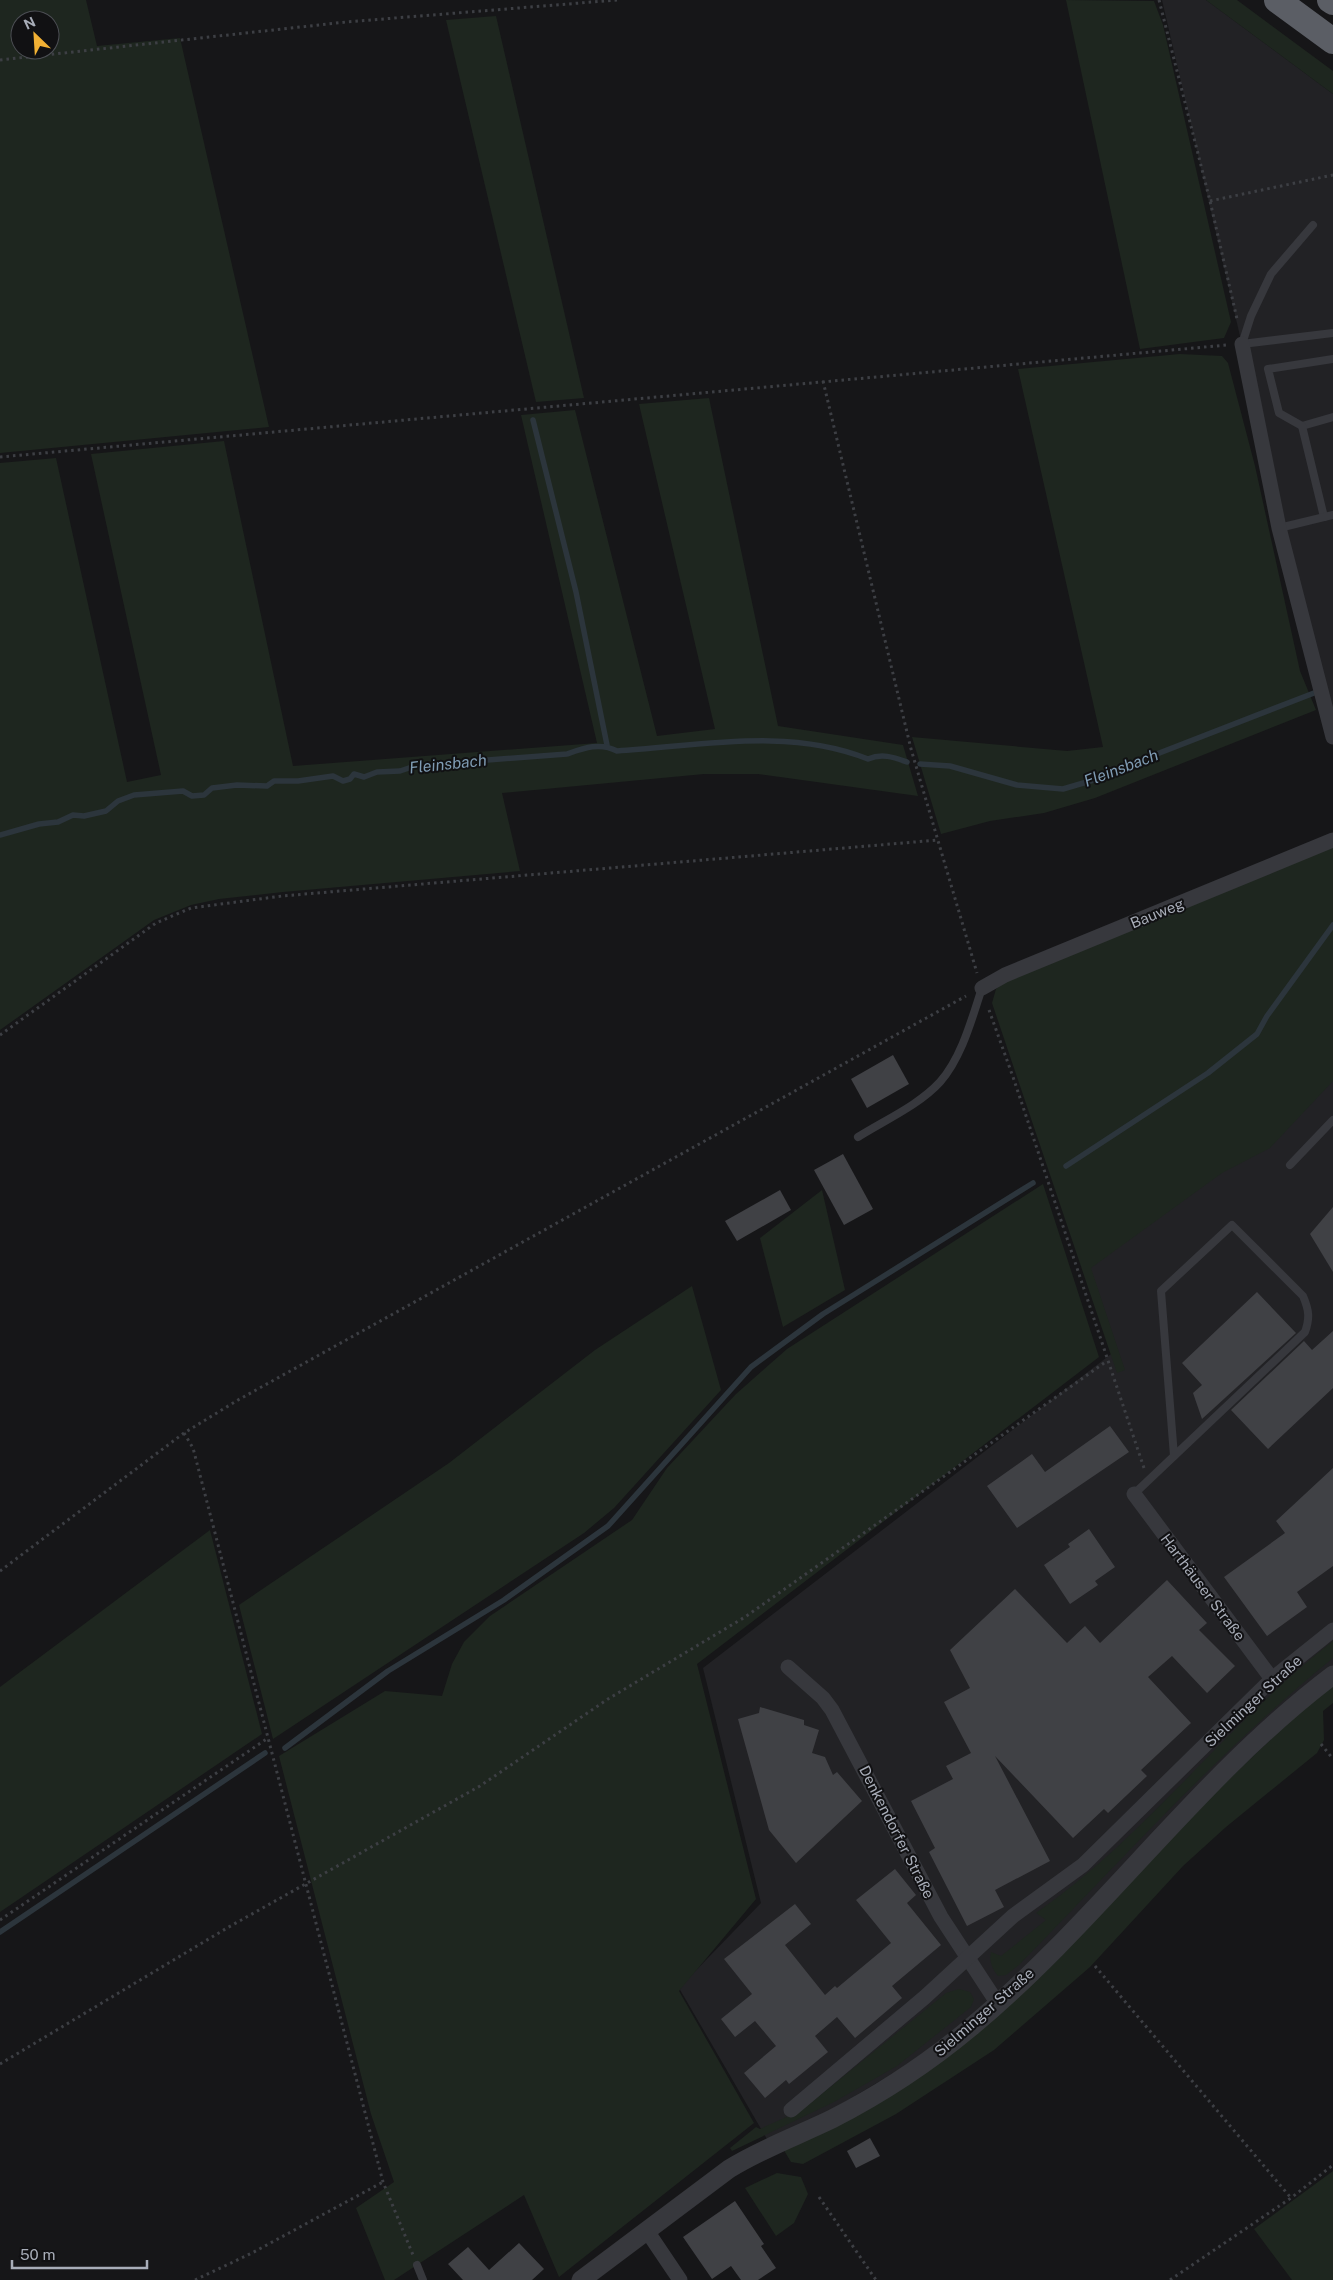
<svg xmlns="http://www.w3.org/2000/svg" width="1333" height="2280" font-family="'Public Sans',sans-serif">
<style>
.built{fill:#222225}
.green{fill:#1e261f;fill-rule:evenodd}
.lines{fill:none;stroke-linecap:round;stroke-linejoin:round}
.stream{stroke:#2c353c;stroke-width:5.5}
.building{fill:#404145}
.path{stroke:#3d3f44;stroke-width:3;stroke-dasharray:2.5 4;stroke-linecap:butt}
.service{stroke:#37383d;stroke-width:8}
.minor{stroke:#37383d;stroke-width:15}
.tertiary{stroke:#37383d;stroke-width:19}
.trunk{stroke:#5b5e65;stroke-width:26}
.labels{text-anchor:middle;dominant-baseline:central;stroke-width:4;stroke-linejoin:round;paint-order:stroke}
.street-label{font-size:15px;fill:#a8adb8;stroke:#111113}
.water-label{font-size:16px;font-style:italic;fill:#7f9bb3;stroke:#111113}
</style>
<rect width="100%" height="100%" fill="#161618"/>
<g class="built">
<path d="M1162,0h44l127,94v643z"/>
<path d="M1333,1080v595l-364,353 -198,118 -92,-158 82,-85 -58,-235 412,-317 -30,-83z"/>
</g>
<g class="green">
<path d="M0,0h86l11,46 83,-8 89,389 -269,26zM20,20h30v30h-30z"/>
<path d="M1066,0l88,1 9,24 68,297 -7,16 -84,11z"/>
<path d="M1206,0h31l96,71v23z"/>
<path d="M496,16l88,382 -48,4 -90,-382z"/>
<path d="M1180,354l42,2 6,7 27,103 45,205 16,39 -221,88 -51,15 -54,8 -49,13 -29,-97 155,14 36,-4 -85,-378z"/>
<path d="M709,398l69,328 125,19 15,51 -160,-22h-54l-202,19 18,78 -237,21 -64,7 -28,6 -37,15 -154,110v-567l56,-5 71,324 34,-7 -70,-321 133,-13 69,325 304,-23 -76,-328 54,-5 82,326 58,-7 -76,-325z"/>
<path d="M1333,845v236l-63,67 -48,25 -131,95 34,102 -8,3 -125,-370 4,-14 10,-9z"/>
<path d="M1043,1184l56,173 -402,307 59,235 -77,92 75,132 -195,154 -35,-82 -130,85h-9l-29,-72 38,-26 -23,-68 -92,-358 106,-65 57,5 10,-32 12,-22 26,-26 142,-96 35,-52 69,-74 51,-45z"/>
<path d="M822,1190l23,100 -62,37 -23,-89z"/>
<path d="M692,1286l29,104 -107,118 -30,25 -311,206 -34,-134 210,-142 146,-113z"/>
<path d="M210,1530l52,204 -262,178v-225z"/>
<path d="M1333,1641v17c-113,92 -212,203 -314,307l-13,10 -8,1c-6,-8 -9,-14 -7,-24l10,4 45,-36 -10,-7c111,-77 191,-190 297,-272z"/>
<path d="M1333,1684v19l-10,8 1,29 -7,13 -91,74 -43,39 -93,101 -96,83 -98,64 -93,50 -12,-2 -9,-15 132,-69 374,-355z"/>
<path d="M959,1989l11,3 4,7 -3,8 -74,59 -63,36 -102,49 -2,-3 26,-21 4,2 42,-19 144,-117z"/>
<path d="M1333,2171v109h-41l-38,-51z"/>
<path d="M777,2173l24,4 7,17 -14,29 -18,13 -31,-48z"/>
</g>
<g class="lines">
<g class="stream">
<path d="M533,420l43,172 31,153"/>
<path d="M920,764l30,2 67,19 46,4 51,-15 17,-10 183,-71"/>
<path d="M0,835l39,-11 19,-2 15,-7 11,1 22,-5 12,-10 16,-6 49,-4 9,5 12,-1 8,-7 25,-3 30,1 7,-5h24l35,-5 10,5 7,-2 4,-5 10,3 13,-5 23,-1 15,-5 22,2 12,-5 118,-9c17,-6 33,-12 50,-3 82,-5 172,-24 251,8 14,-6 25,-2 39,3"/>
<path d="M1066,1166l142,-93 49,-39 10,-18 66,-91"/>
<path d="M285,1748l103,-77 116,-71 104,-74 143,-159 72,-53 210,-131"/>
<path d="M0,1932l265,-179"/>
</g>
</g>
<g class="building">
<path d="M893,1055l16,29 -42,24 -16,-29z"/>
<path d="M843,1154l30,55 -29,16 -30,-55z"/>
<path d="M780,1190l11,20 -54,31 -12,-20z"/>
<path d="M1333,1207v65l-23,-38z"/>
<path d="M1257,1292l39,41 -94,86 -9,-26 9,-8 -20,-22z"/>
<path d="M1333,1331v57l-65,61 -37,-39 73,-69 8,9z"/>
<path d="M1110,1426l19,26 -112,76 -30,-42 45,-32 13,18z"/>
<path d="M1333,1468v98l-36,26 10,15 -40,29 -43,-59 61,-44 -9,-12z"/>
<path d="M1089,1529l26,38 -20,14 3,4 -28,19 -26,-39 26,-18 -2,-3z"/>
<path d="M1167,1580l40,43 -8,7 36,36 -28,27 -35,-37 -24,21 43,46 -50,47 6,6 -39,37 -4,-4 -31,29 -78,-82 55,105 -55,29 9,17 -37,19 -38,-74 6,-4 -24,-47 42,-22 -7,-13 25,-13 -27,-51 26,-14 -20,-38 65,-61 52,54 18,-17 15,17z"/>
<path d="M760,1707l44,13v5l15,5 -7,23 13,4 8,18 4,-3 25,29 -66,62 -27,-33 -31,-111 21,-6z"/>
<path d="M895,1869l21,26 -9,8 34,42 -49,41 10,12 -47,40 -18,-21 -22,19 13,16 -39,32 -3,-4 -21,18 -21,-25 32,-27 -21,-25 -20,16 -14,-18 31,-25 -28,-35 71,-55 16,20 -26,21 40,50 10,-9 2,2 54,-45 -35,-43z"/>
<path d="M870,2138l10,18 -24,12 -9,-17z"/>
<path d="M735,2201l29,43 -3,2 15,22 -18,12h-17l-10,-14 -19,13 -29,-42z"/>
<path d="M519,2243l25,26 -12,11h-69l-15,-16 20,-17 21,23z"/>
</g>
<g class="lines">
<g class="path">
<path d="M1159,0l51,201 27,118"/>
<path d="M0,60l346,-38 271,-22"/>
<path d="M1210,201l123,-26"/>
<path d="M823,381l88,368 66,224"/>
<path d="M0,457l1227,-112"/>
<path d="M989,1010l24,67 131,391"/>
<path d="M0,1035l156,-112 35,-15 91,-12 656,-56"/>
<path d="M184,1433l9,15 190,734 30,73"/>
<path d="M0,1571l184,-138 54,-33 728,-404"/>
<path d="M1321,1744l12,15"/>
<path d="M0,1920l268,-182"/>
<path d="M1095,1966l196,232"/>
<path d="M0,2064l227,-136 253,-142 128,-87 137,-82 362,-256"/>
<path d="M819,2197l57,83"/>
<path d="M195,2280l57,-27 131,-71"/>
<path d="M1170,2280l121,-82 42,-33"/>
</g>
<g class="service">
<path d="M1313,225l-42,49 -20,42 -9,28 91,-11"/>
<path d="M1302,426l31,-9"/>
<path d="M1324,517l-22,-91 -23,-13 -11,-44 65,-10"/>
<path d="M1279,528l54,-13"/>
<path d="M858,1137c27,-17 61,-32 82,-55 22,-25 32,-64 42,-94"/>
<path d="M1290,1165l43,-45"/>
<path d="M1134,1494l171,-162c5,-14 4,-22 -2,-36l-71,-71 -71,66 13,165"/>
<path d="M417,2265l6,15"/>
</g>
<g class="minor">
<path d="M1242,344l37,184 54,209"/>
<path d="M982,988l23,-13 328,-135"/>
<path d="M1134,1494l138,185"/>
<path d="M788,1667l35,31 9,12 109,207 57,87"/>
<path d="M791,2110l134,-113 88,-81 70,-51 189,-186 61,-49"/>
<path d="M647,2231l33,49"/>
</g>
<path class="tertiary" d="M581,2280l148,-111c32,-20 68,-33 103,-50 49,-25 96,-56 138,-91 130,-108 228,-251 363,-353"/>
<g class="trunk">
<path d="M1277,0l56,41"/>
<path d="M1330,0l3,2"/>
</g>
</g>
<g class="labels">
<g class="street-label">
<text transform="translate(1157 913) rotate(-22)">Bauweg</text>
<text transform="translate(1203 1587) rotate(53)">Harthäuser Straße</text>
<text transform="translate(1253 1701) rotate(-43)">Sielminger Straße</text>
<text transform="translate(897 1832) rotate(63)">Denkendorfer Straße</text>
<text transform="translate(984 2012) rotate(-41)">Sielminger Straße</text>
</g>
<g class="water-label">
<text transform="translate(448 764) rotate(-6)">Fleinsbach</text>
<text transform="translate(1121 768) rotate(-21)">Fleinsbach</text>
</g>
</g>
<g transform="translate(35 35) rotate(335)"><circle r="24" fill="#111113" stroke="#4d4f55"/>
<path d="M0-4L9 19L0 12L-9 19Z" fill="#f2b134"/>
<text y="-8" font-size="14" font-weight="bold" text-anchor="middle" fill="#a8adb8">N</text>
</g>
<path d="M12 2260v8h135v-8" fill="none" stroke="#a8adb8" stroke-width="2.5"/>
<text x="20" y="2260" font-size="15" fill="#a8adb8" stroke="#111113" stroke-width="4" paint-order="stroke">50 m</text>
</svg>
